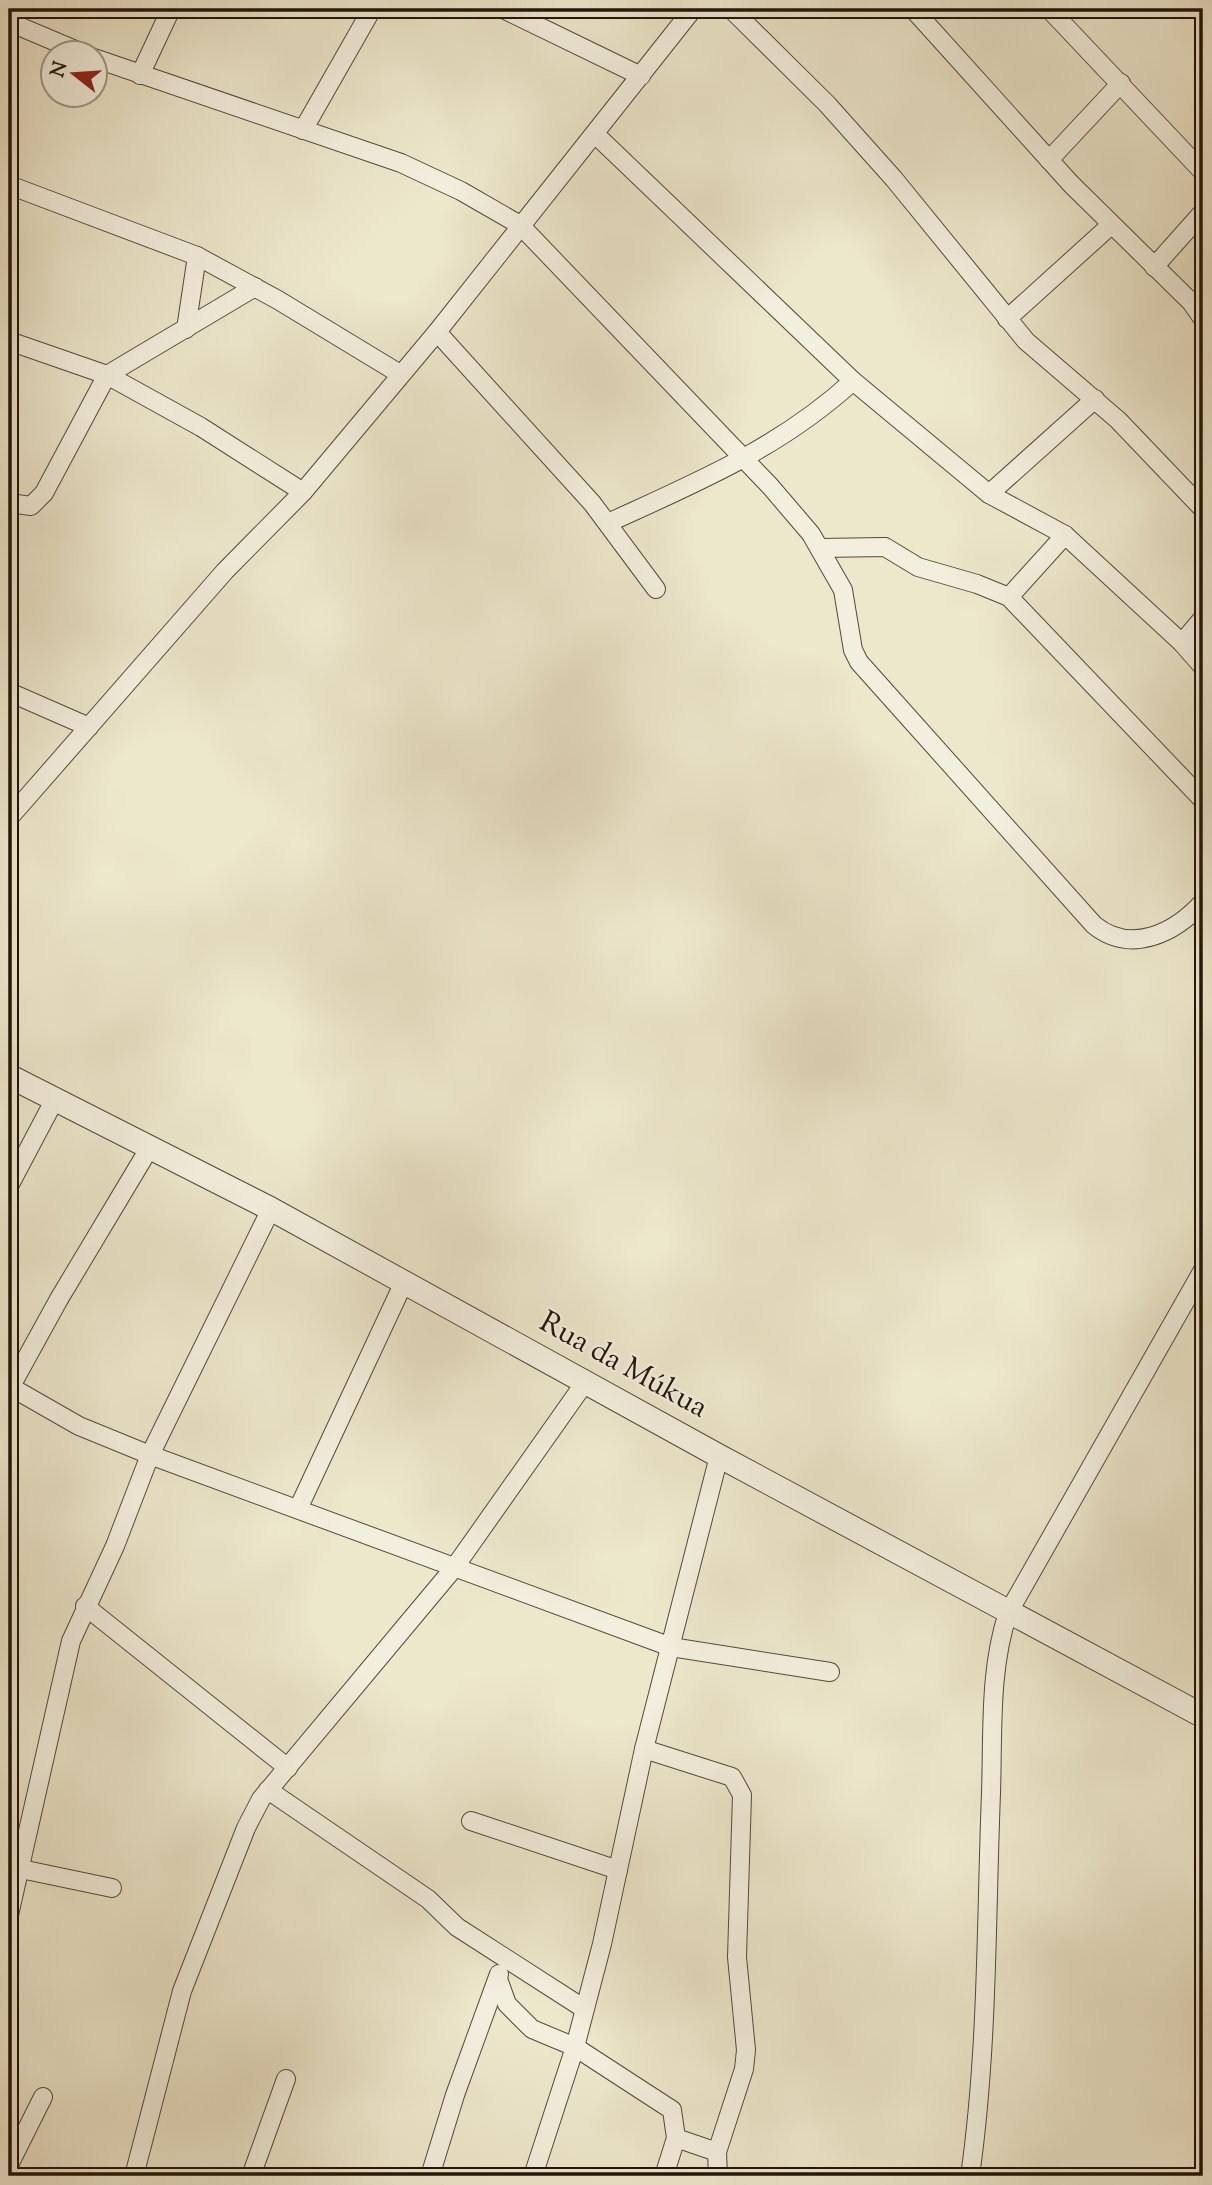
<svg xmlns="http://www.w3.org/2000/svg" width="1212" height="2185" font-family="'Sorts Mill Goudy',serif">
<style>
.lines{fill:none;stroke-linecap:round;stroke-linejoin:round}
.minor-casing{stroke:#534a3a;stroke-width:20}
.tertiary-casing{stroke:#534a3a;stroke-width:25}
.minor{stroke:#f3efde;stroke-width:18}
.tertiary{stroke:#f3efde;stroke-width:23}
.labels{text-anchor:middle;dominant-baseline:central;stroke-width:5;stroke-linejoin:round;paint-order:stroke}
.street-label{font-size:30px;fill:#20150a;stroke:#f3efde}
</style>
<rect width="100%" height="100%" fill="#ede7cc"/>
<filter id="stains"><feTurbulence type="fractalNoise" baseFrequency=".00286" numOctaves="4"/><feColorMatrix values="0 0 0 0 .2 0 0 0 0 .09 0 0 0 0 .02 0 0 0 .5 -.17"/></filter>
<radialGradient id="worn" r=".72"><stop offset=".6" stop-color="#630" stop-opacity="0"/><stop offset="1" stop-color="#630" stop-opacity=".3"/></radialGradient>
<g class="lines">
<g class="minor-casing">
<g id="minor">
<path d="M503,9l138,67"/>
<path d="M731,9l96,95 67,75 132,162 92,79 85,89"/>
<path d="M913,9l158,175 120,118 12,17"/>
<path d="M1049,9l154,163"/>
<path d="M9,22l71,30"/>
<path d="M94,58l307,105 60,28 59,34 250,261 41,48 32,56 10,60 6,12 235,263c37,30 81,8 109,-23"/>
<path d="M140,75l31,-66"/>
<path d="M303,130l69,-121"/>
<path d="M596,135l257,246 136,113 76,41 117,108 21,24"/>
<path d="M1049,160l72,-77"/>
<path d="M9,185l188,71 81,44 122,74"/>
<path d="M1154,267l49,-55"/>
<path d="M1007,319l104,-94"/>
<path d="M186,329l11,-73"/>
<path d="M437,332l155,171 64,86"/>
<path d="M9,341l98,34 94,52 102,65"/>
<path d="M989,494l106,-95"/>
<path d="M9,503l22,3 13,-13 63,-118 148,-88"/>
<path d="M608,523c89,-41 172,-75 245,-142"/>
<path d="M820,548l65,-1 33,20 59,17 32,13 194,203"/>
<path d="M1009,597l56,-62"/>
<path d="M1182,643l21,-25"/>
<path d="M9,692l80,35"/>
<path d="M9,818l216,-247 78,-79 134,-160 256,-323"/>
<path d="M9,1186l46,-87"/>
<path d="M9,1386l70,40 71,29 521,192 159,25"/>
<path d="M10,1388l49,-89 91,-152"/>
<path d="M298,1509l106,-227"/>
<path d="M85,1606l203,162"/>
<path d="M644,1749l88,28 10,18 -5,162 9,93 -2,19 -27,83"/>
<path d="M268,1790l160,109 29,28 126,81"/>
<path d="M471,1821l147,49"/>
<path d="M21,1869l91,19"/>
<path d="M9,1915l62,-274 44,-95 35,-91 121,-246"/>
<path d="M498,1979l9,25 25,25 43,18 97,63 4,28 -12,38"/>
<path d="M676,2138l41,14 1,24"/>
<path d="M9,2165l34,-68"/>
<path d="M134,2176l48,-185 64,-163 15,-29 193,-231 132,-187"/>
<path d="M251,2176l35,-97"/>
<path d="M430,2176l25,-81 44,-121"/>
<path d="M533,2176l42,-129 27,-103 42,-195 75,-293"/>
<path d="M970,2176c18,-126 16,-256 21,-383 2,-59 -2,-124 17,-180l195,-343"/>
</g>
</g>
<g class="tertiary-casing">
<path id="tertiary" d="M9,1076l262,133 448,247 484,260"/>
</g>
<use href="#minor" class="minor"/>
<use href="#tertiary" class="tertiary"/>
</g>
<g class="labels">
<g class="street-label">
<text transform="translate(623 1366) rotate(29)">Rua da Múkua</text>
</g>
</g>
<rect width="1212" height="2185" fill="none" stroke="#ede7cc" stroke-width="35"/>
<rect x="10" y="10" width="1191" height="2164" fill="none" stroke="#20150a" stroke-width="3.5"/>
<rect x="18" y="18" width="1177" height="2150" fill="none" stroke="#20150a" stroke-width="2"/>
<g transform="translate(74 74) rotate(287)"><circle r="33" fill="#f3efde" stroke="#9f9889" stroke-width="2"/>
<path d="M0-5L12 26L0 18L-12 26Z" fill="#8f2418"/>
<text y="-10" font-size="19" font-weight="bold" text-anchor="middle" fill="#20150a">N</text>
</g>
<rect width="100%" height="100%" filter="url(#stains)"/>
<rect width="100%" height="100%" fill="url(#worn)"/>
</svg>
